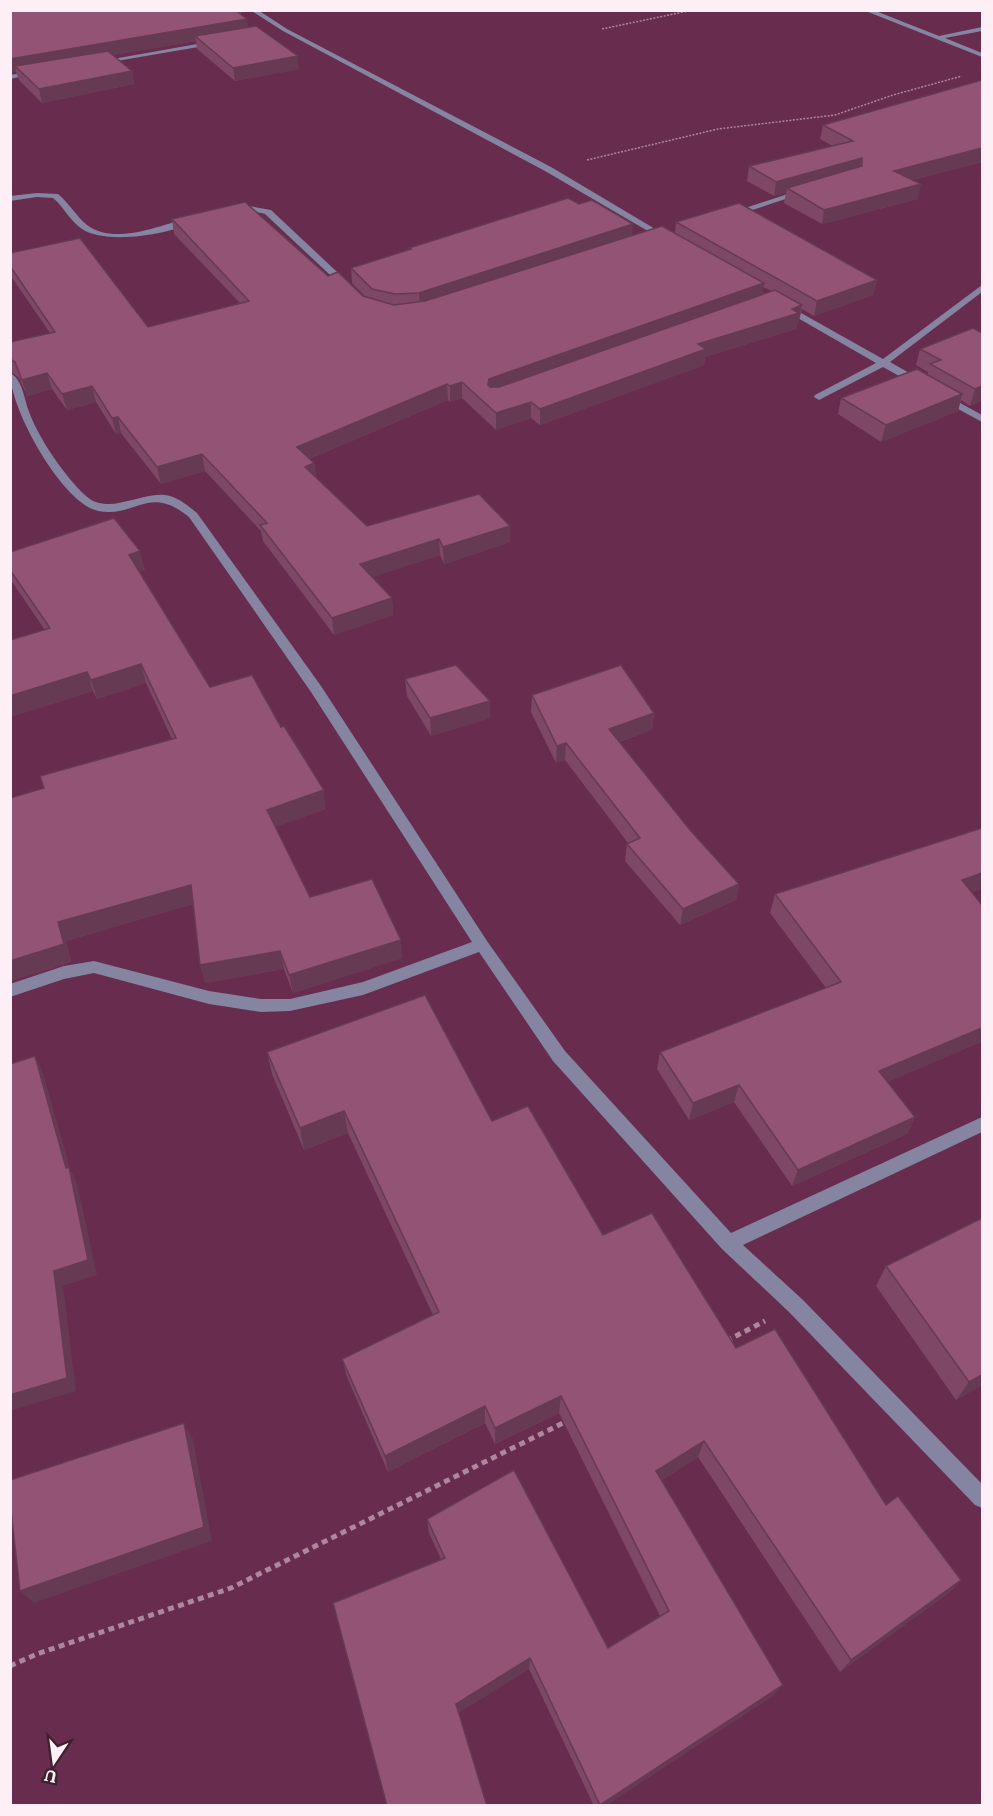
<svg xmlns="http://www.w3.org/2000/svg" width="993" height="1816" font-family="Literata,serif">
<style>
.lines{fill:none;stroke-linecap:round;stroke-linejoin:round}
.path-far1{stroke:#ae879d;stroke-width:1.5;stroke-dasharray:2 1.5;stroke-linecap:butt}
.path{stroke:#ae879d;stroke-width:5;stroke-dasharray:6 4.5;stroke-linecap:butt}
.minor{fill:#8584a1;fill-rule:evenodd}
.wall{fill:#7e4765;fill-rule:evenodd}
.shaded-wall{fill:#663a52}
.building{fill:#925375;stroke:#663a52;stroke-width:1.5}
</style>
<rect width="100%" height="100%" fill="#672c4e"/>
<g class="lines">
<g class="path-far1">
<path d="M602,29l91,-19"/>
<path d="M587,160l131,-31 117,-14 58,-20 69,-19"/>
</g>
<g class="path">
<path d="M726,1341l39,-20"/>
<path d="M10,1666l27,-12 194,-66 336,-167"/>
</g>
<g class="minor">
<path d="M250,10h8l29,19 264,138 121,72 -7,2 -120,-70 -262,-140z"/>
<path d="M863,10h10l66,26 43,-9v4l-37,7 37,15v4z"/>
<path d="M214,41l2,3 -117,20 -3,-2z"/>
<path d="M37,70l2,3 -29,6v-4z"/>
<path d="M800,190l7,2 -73,24 -7,-2z"/>
<path d="M37,193l21,1c11,9 18,22 29,31 28,21 74,0 104,-8l4,3c-22,15 -90,25 -113,9 -12,-8 -18,-22 -29,-31l-16,-1 -27,4v-5z"/>
<path d="M249,206l22,4 80,75v4h-6l-80,-75 -16,-4 -17,3 -4,-2z"/>
<path d="M982,285v7l-92,70 35,20v4h-8l-34,-19 -64,33 -5,-3 1,-2 61,-32 -99,-57 8,-2 98,55z"/>
<path d="M10,373c12,6 14,24 18,36 9,27 37,68 58,87 22,20 54,-4 79,-1 13,2 22,10 32,18l124,173 166,255 78,110 166,182 251,-116v15l-239,113 60,55 179,184v24l-7,-3 -186,-193 -67,-63 -169,-188 -74,-109 -116,43 -73,16 -29,1 -52,-8 -115,-31 -30,6 -54,18v-13l54,-18 30,-5 115,30 52,8h29l73,-17 109,-40 -161,-250 -122,-175c-41,-33 -52,1 -91,-6 -36,-8 -88,-102 -88,-138z"/>
<path d="M942,393l40,22v7l-44,-24 -1,-2z"/>
</g>
</g>
<g class="wall">
<path d="M10,10h231v5l7,12 51,42 -64,12 -38,-32 -1,-8 -83,14 19,16 2,13 -92,19 -23,-23 -3,-8h-6z"/>
<path d="M982,80v82l-70,18 6,19 -96,25 -38,-21 2,-10 -12,3 -27,-15 2,-15 84,-20 -13,-7 3,-14z"/>
<path d="M172,219l156,57 38,21 -14,-14 -1,-15 58,-18v-2l266,-15 1,-11 201,58 -4,15 -59,21 -12,-7 -3,12h-1l-2,8 -91,28 -1,8 -164,60 -9,-7 -35,12 -34,-32 -12,4 -2,-2 -139,59 5,4 2,14 51,49h143v16l-66,22 -4,-9 -68,22 20,21 1,17 -59,20 -71,-94 -2,-10 -56,-60 -44,13 -40,-51 -5,1 -20,-32 -29,8 -15,-21 -25,7 -8,-18 -9,-7v-29l40,-9 -40,-58v-22l138,74 92,-24 -66,-69zM763,287l9,4 -10,4z"/>
<path d="M982,333v67l-12,6 -9,-6 -3,11 -77,31 -43,-28 3,-16 87,-23v-3l-12,-7 4,-16z"/>
<path d="M10,552l135,18 -6,2 71,115 116,122 -51,18 35,70 92,61 -109,35 -9,-24 -79,14 -12,-79 -127,37 5,21 -61,19 34,-193 128,-49 -26,-56 -49,16 -4,-8 -83,26v-77l35,-10 -35,-51z"/>
<path d="M405,679l85,22v17l-59,18 -24,-40z"/>
<path d="M532,695l122,18 -2,17 -33,12 71,88 49,54 -3,16 -56,25 -55,-64 2,-17 1,-1 -63,-83 -9,3 -25,-51z"/>
<path d="M982,828v61l-10,3 -85,190 28,35 -8,17 -115,52 -58,-84 -45,18 -32,-51 3,-17 166,-64 -56,-75 5,-19z"/>
<path d="M267,1052l225,69 111,114 133,113 150,157 75,75 -14,14 -107,78 -142,-215 -36,23 112,215 -169,111h-11l-65,-137 -71,44 -71,93 54,-247 -12,-26 -2,-14 181,129 52,-32 -101,-203 -64,31 -10,-21 -97,49 -41,-95 -5,-18 91,-44 -85,-182 -44,17 -32,-76z"/>
<path d="M982,1218v167l-26,15 -80,-114 10,-20z"/>
</g>
<g class="shaded-wall">
<path d="M247,19l2,13 -54,4 1,5 -176,30 -5,-5 1,6 -5,1 -1,-2v-12z"/>
<path d="M298,56l1,13 -64,12 -2,-13z"/>
<path d="M132,71l2,13 -92,19 -3,-14z"/>
<path d="M982,148v14l-91,23 3,-14z"/>
<path d="M862,158l-3,14 -72,16 -1,5 -12,3 2,-14z"/>
<path d="M921,184l-3,15 -96,25 2,-14z"/>
<path d="M633,224l-1,15 -212,69 -1,-15z"/>
<path d="M877,280l-4,15 -59,21 3,-15z"/>
<path d="M764,283l-2,16 -273,96 -1,-10 1,-6z"/>
<path d="M802,305l-3,16h-1l-2,8 -91,28 -1,8 -164,60v-16l158,-65z"/>
<path d="M47,373l5,16 -25,7 -5,-16z"/>
<path d="M462,382v16l-12,4v-16z"/>
<path d="M447,384l1,16 -149,63 -2,-16z"/>
<path d="M10,386l3,13 -3,1z"/>
<path d="M92,386l4,16 -29,8 -5,-16z"/>
<path d="M982,386v14l-12,6 5,-17z"/>
<path d="M962,394l-4,17 -77,31 5,-17z"/>
<path d="M531,402v16l-35,12v-17z"/>
<path d="M118,417l3,16 -5,1 -4,-16z"/>
<path d="M202,454l3,17 -44,13 -4,-17z"/>
<path d="M314,463l2,17 -11,-13z"/>
<path d="M510,526v16l-66,22 -1,-17z"/>
<path d="M439,539l1,16 -79,26 -1,-17z"/>
<path d="M140,551l5,19 -11,4 -5,-19z"/>
<path d="M392,598l1,17 -59,20 -2,-17z"/>
<path d="M141,664l5,19 -49,16 -6,-19z"/>
<path d="M87,672l6,19 -83,26v-21z"/>
<path d="M490,701v17l-59,18 -1,-18z"/>
<path d="M654,713l-2,17 -45,16 2,-17z"/>
<path d="M566,743l-1,17 -9,3 1,-17z"/>
<path d="M324,790l2,19 -56,20 -3,-19z"/>
<path d="M982,873v16l-28,10 8,-19z"/>
<path d="M739,884l-3,16 -56,25 3,-16z"/>
<path d="M191,885l5,18 -130,38 5,21 -61,19v-20l48,-39z"/>
<path d="M401,940l1,18 -109,35 -4,-18z"/>
<path d="M280,951l4,18 -79,14 -5,-18z"/>
<path d="M982,1028v14l-110,47 7,-18z"/>
<path d="M35,1056l8,17 27,95 7,15 20,92 -34,11 13,105 -66,20v-16l44,-124 12,-103z"/>
<path d="M739,1085l-5,17 -45,18 4,-17z"/>
<path d="M344,1111l4,22 -44,17 -4,-22z"/>
<path d="M915,1117l-8,17 -115,52 6,-16z"/>
<path d="M982,1375v10l-26,15 13,-18z"/>
<path d="M561,1396l-2,17 -64,31v-16z"/>
<path d="M485,1406v17l-97,49 -3,-16z"/>
<path d="M184,1423l9,16 19,102 -178,62 -14,-12z"/>
<path d="M704,1441l-6,16 -47,30 5,-16z"/>
<path d="M961,1580l-14,14 -107,78 11,-12z"/>
<path d="M530,1658l-1,11 -72,45 -1,-10z"/>
<path d="M783,1685l-9,10 -169,111h-6z"/>
</g>
<g class="building">
<path d="M10,10h225l12,9 -237,40z"/>
<path d="M256,26l42,30 -65,12 -38,-32z"/>
<path d="M108,51l24,20 -93,18 -24,-23z"/>
<path d="M982,80v68l-88,23 27,13 -97,26 -37,-22 75,-22v-8l-86,24 -27,-16 104,-25 -30,-16z"/>
<path d="M568,198l11,6 13,-4 41,24 -214,69 -24,1 -23,-5 -21,-21 60,-19 -2,-1z"/>
<path d="M245,202l83,74 10,-4 25,24 31,9 31,-4 237,-75 102,57 -275,96 -1,6 2,2h9l276,-97 27,15 -10,4 7,4 -101,31 8,5 -166,60 -9,-7 -35,11 -34,-31 -12,4 -3,-2 -150,63 17,16 -9,4 62,59 112,-32 31,32 -67,21 -4,-8 -79,25 32,34 -60,20 -72,-93 7,-2 -65,-69 -45,13 -39,-50 -6,1 -20,-32 -30,8 -15,-21 -25,7 -7,-18 -5,-3v-17l45,-10 -45,-66v-13l70,-15 68,89 101,-26 -77,-82z"/>
<path d="M739,203l138,77 -60,21 -141,-79z"/>
<path d="M973,328l9,5v53l-7,3 -45,-25 11,-4 -21,-11z"/>
<path d="M917,369l45,25 -76,31 -45,-27z"/>
<path d="M114,518l26,33 -11,4 81,132 42,-12 29,52 3,-1 40,64 -57,20 43,87 62,-18 29,61 -112,35 -9,-24 -80,14 -9,-80 -133,37 6,22 -54,17v-163l34,-10 -4,-12 136,-38 -35,-74 -50,16 -4,-8 -77,24v-56l40,-12 -40,-58v-18z"/>
<path d="M456,665l34,36 -60,17 -25,-39z"/>
<path d="M621,665l33,48 -45,16 81,101 49,54 -56,25 -56,-65 13,-6 -74,-95 -9,3 -25,-51z"/>
<path d="M982,828v45l-20,7 20,25v123l-103,43 36,46 -117,53 -59,-85 -46,18 -33,-51 181,-70 -66,-88z"/>
<path d="M425,995l67,126 36,-15 75,129 49,-22 84,135 39,-19 111,176 12,-9 63,84 -110,80 -147,-219 -48,30 127,214 -183,120 -70,-147 -74,46 31,102h-100l-54,-203 112,-45 -18,-39 87,-49 94,178 61,-37 -108,-215 -66,32 -10,-22 -100,50 -43,-97 97,-47 -95,-201 -44,17 -33,-76z"/>
<path d="M35,1056l31,112 3,-1 19,93 -34,11 13,107 -57,17v-331z"/>
<path d="M982,1218v157l-13,7 -83,-116z"/>
<path d="M184,1423l20,104 -184,64 -10,-89v-22z"/>
</g>
<rect width="993" height="1816" fill="none" stroke="#feeff6" stroke-width="24"/>
<g transform="translate(54 1762) rotate(193)" stroke="#3c212f" stroke-width="4.5" paint-order="stroke">
<path d="M0-4.5L10 22L0 15L-10 22Z" fill="#feeff6"/>
<text y="-9" font-size="16" font-weight="bold" text-anchor="middle" fill="#feeff6">U</text>
</g>
</svg>
